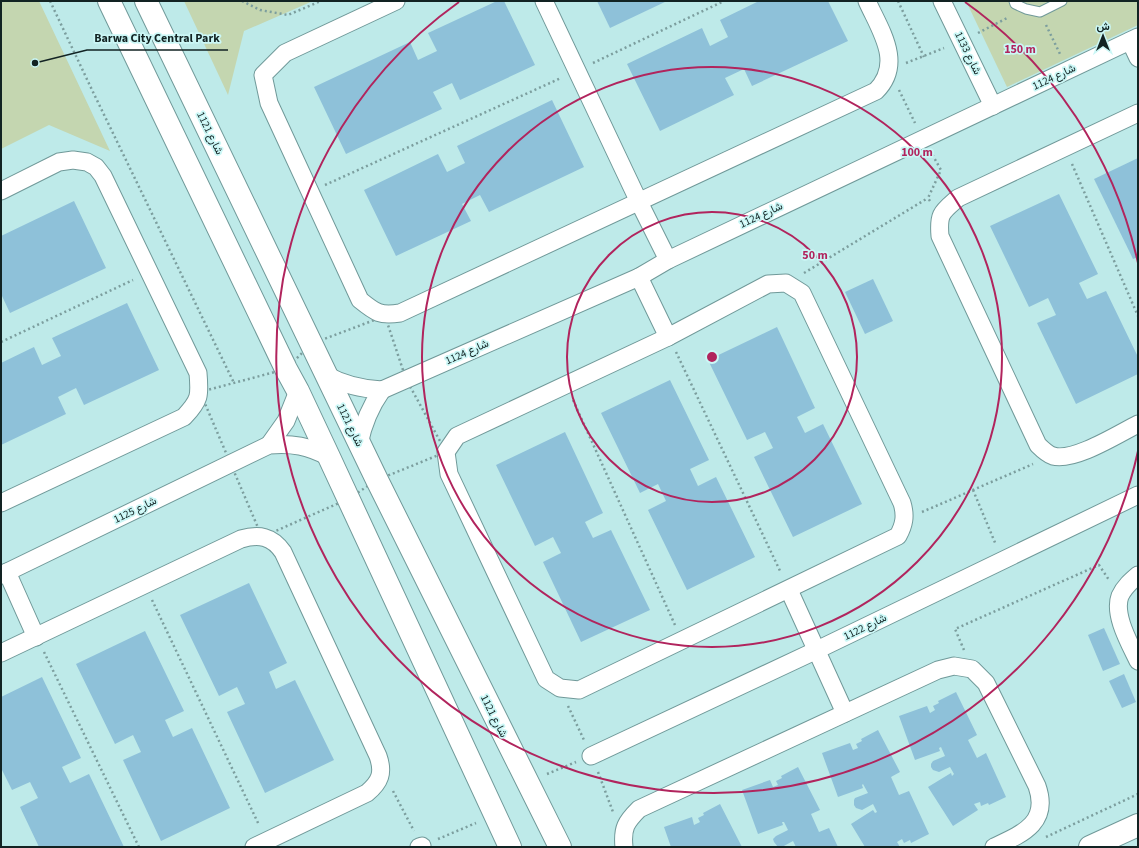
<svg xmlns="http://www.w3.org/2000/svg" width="1139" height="848" font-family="'Source Sans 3',Vazirmatn,sans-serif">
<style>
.green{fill:#c4d6b0}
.building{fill:#8ec1d9}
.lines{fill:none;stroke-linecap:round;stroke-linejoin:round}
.lane-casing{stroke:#709999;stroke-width:11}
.street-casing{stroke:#709999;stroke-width:19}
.secondary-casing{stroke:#709999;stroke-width:24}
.path{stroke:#7c9e9e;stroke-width:2.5;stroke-dasharray:2 3;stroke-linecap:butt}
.lane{stroke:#fff;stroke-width:9}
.street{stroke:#fff;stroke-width:17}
.secondary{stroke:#fff;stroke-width:22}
.ring{fill:none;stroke:#b1245d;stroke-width:2}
.labels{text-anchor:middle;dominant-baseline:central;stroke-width:3.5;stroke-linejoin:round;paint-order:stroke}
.street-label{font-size:11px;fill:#122323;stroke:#cbf7f6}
.centre{fill:#b1245d;stroke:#cbf7f6;stroke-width:2}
.ring-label{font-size:12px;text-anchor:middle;font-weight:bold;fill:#b1245d;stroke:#cbf7f6;stroke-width:3.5;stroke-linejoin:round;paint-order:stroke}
.leader{fill:none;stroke:#122323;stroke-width:1.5}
.callout-dot{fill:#122323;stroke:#cbf7f6;stroke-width:1.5}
.callout-label{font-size:12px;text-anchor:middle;font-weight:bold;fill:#122323;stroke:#cbf7f6;stroke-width:3.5;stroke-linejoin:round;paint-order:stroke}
</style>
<rect width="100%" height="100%" fill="#beeae9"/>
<g class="green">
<path d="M1,1h38l71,150 -61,-26 -48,24z"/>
<path d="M184,1h129l-69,30 -16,64z"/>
<path d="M966,1h172v24l-131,62z"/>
</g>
<g class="building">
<path d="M497,1h7l31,64 -75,35 -8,-17 -19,9 9,17 -96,45 -32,-67 96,-45 8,18 19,-9 -9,-18z"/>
<path d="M597,1h70l-57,27z"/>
<path d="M759,1h69l20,40 -96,45 -8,-17 -19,9 9,17 -74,36 -33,-67 75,-36 8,18 18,-9 -8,-17z"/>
<path d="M552,100l32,67 -95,45 -9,-17 -18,9 9,17 -75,35 -32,-66 74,-36 9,18 18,-9 -8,-17z"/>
<path d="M1138,158v99l-5,2 -39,-80z"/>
<path d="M1059,194l39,80 -19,9 8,16 19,-8 32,66v17l-62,30 -39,-81 19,-8 -8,-17 -19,9 -39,-81z"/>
<path d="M74,201l32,67 -96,45 -8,-17h-1v-60z"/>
<path d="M873,279l20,42 -28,13 -20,-42z"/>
<path d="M127,303l32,67 -75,35 -8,-17 -18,9 8,17 -65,31v-82l33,-16 8,18 19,-9 -9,-18z"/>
<path d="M777,327l38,81 -18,9 8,16 18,-9 39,80 -69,33 -39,-80 19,-9 -8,-16 -18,8 -39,-80z"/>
<path d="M670,380l39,80 -19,9 8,17 18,-9 39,80 -68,33 -39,-80 18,-9 -8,-17 -18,9 -39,-80z"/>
<path d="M565,432l38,81 -18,9 8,16 18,-8 39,80 -69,32 -38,-80 18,-9 -8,-16 -18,9 -39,-81z"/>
<path d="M249,583l38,80 -18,9 7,17 19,-9 39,80 -69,33 -38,-81 18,-8 -8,-17 -18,9 -39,-81z"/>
<path d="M1104,628l16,36 -17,7 -15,-36z"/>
<path d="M145,631l39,80 -19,9 8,17 19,-9 38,80 -69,33 -38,-81 18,-8 -8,-17 -18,9 -39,-80z"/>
<path d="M1124,674l12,28 -14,6 -13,-27z"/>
<path d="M42,677l39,81 -19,9 8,16 19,-9 35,73h-85l-19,-40 18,-9 -8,-16 -18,8 -11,-22v-71z"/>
<path d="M956,692l21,43 -9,5 9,18 9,-5 20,44 -17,8 -1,-2 -7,3 -1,-4 -6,2 4,6 -25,16 -25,-39 23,-14 1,3 2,-2 -4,-7 -11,5 -6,-2 -2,-3v-3l2,-3 12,-5 -4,-9 -2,1 1,3 -25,9 -16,-44 28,-10 3,7 5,-3 -2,-4 6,-3 -1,-2z"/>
<path d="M878,730l22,42 -9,5 8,18 10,-4 20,43 -18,9 -1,-3 -6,3 -2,-4 -5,3 3,5h-35l-14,-23 22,-14 2,3 2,-1 -4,-8 -11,6 -6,-2 -2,-3v-5l1,-2 13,-5 -5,-9 -1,1 1,3 -25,9 -16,-44 28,-10 3,7 5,-2 -2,-4 6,-3 -1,-2z"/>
<path d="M798,767l22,43 -9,4 8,18 10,-4 9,19h-42l-3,-6 -11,6h-4l-4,-5 -1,-3 3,-3 12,-6 -4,-8h-2l1,3 -25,9 -16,-44 28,-10 3,7 5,-2 -2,-4 6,-3 -1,-2z"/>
<path d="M720,804l22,43h-71l-7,-20 28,-10 2,8 6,-3 -2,-4 6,-3 -1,-2z"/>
</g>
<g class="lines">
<g class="lane-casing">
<path id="lane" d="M1014,1l1,3 11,5 14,3 22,-11"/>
</g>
<g class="street-casing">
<g id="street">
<path d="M396,1l-111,52 -22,22 6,28 91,197c16,13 20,16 40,13l476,-222c28,-28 4,-61 -9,-90"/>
<path d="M544,1l95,201 29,58"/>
<path d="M942,1l51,105"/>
<path d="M1130,41l8,17"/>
<path d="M1138,113l-180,85c-16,14 -20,15 -18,38l98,209c4,4 9,9 15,11 21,6 65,-22 85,-32"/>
<path d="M1,191l58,-29 14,-2 14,2 9,5 7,9 95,197c2,23 2,27 -14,44l-183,86"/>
<path d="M639,277l29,60"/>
<path d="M786,283l16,10 100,210c4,13 2,22 -4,33l-319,154 -19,-2 -14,-9 -97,-205 -3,-22 11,-16 211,-99 100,-53z"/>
<path d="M326,375c18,10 35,14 56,15l257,-113 29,-17 470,-223"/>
<path d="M359,444c4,-20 11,-37 23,-54"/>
<path d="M269,445l17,-24 12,-30"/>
<path d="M7,572l29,65"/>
<path d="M1,575l268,-130c24,-2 39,1 60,12"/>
<path d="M1138,575c-7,6 -14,12 -18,21 -7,19 10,48 18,65"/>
<path d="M789,590l56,123"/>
<path d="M1,653l240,-114c18,-5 31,-3 42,13l95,204c6,17 2,26 -11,37l-113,54"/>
<path d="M591,756l226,-106 321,-155"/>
<path d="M419,847l3,-1"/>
<path d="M624,847c-2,-19 2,-25 15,-38l299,-139 16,-4 18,3 14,14 51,103c13,37 -15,48 -43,61"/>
</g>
</g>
<g class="secondary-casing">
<g id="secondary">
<path d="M109,1l177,368 12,22 31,66 181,390"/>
<path d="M146,1l231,479 183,367"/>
<path d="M1090,847l48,-22"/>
</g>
</g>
<g class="path">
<path d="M50,1l43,91 141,291"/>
<path d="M242,1l18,9 28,5 33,-14"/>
<path d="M898,1l26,56"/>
<path d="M1046,25l14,29"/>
<path d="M978,33l31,-16"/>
<path d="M593,63l131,-62"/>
<path d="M906,63l38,-15"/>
<path d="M899,90l16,33"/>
<path d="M1072,164l66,152"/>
<path d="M325,185l236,-107"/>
<path d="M930,201l-2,-3 13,-28 -9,-16"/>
<path d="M804,273l124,-75"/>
<path d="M385,316l21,63 40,73 -69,28 -29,19 -86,38 -62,-145 86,-23 25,-25z"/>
<path d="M1,342l132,-62"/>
<path d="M676,352l105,221"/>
<path d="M573,400l102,225"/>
<path d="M973,490l23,55"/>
<path d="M922,512l111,-48"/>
<path d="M152,600l107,225"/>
<path d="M964,650l-9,-21 144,-64 10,15"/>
<path d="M44,652l95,195"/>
<path d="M568,706l16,34"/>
<path d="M598,772l15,40"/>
<path d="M547,774l29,-12"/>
<path d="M393,791l21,40"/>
<path d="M1046,837l92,-43"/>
<path d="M438,839l38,-16"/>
</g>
<use href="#lane" class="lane"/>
<use href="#street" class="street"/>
<use href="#secondary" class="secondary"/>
</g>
<g class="ring">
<circle cx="712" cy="357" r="145"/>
<circle cx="712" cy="357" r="290"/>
<path d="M1138 451A436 436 0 1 1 459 2M965 2A436 436 0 0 1 1138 263"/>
</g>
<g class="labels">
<g class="street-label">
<text transform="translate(968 53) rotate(64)">شارع 1133</text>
<text transform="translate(1054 77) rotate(-25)">شارع 1124</text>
<text transform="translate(210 133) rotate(64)">شارع 1121</text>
<text transform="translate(761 215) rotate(-25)">شارع 1124</text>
<text transform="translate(467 352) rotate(-24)">شارع 1124</text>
<text transform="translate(350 425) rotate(64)">شارع 1121</text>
<text transform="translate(135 510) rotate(-26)">شارع 1125</text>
<text transform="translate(865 627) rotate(-26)">شارع 1122</text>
<text transform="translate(494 716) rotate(63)">شارع 1121</text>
</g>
</g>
<circle cx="712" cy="357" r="6" class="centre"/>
<g class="ring-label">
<text x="1020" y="53">150 m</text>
<text x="917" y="156">100 m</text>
<text x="815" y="259">50 m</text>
</g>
<path class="leader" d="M35 63L87 50H228"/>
<circle class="callout-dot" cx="35" cy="63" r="4"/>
<g class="callout-label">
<text x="157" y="42">Barwa City Central Park</text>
</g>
<rect width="1139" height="848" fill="none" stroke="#122323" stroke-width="4"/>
<g transform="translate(1103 36)" stroke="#cbf7f6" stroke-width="3" paint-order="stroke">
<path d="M0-3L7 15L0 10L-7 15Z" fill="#122323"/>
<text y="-6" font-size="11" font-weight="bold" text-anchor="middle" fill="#122323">ش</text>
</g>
</svg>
